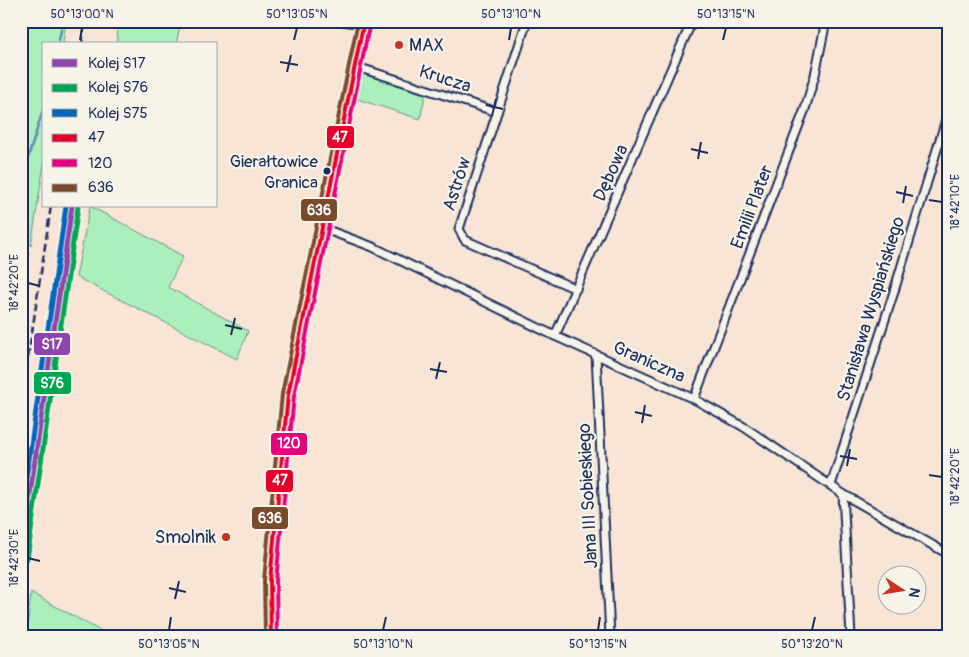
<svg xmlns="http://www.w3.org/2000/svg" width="969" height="657" font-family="Pangolin,sans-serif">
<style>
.green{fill:#abf0bb;stroke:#63908c}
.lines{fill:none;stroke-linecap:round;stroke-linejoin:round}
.stream{stroke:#618cb5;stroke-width:2.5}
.minor-casing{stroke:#1b2f5e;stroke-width:11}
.secondary-casing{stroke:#1b2f5e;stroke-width:14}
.minor{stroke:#f7f3e8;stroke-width:7}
.secondary{stroke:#f7f3e8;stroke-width:10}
.rail{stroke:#1b2f5e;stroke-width:2.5;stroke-dasharray:8 4;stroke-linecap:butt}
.bus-1-casing{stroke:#f7f3e8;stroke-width:8}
.bus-2-casing{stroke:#f7f3e8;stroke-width:8}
.bus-3-casing{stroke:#f7f3e8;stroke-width:8}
.bus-1{stroke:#e4002b;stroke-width:4}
.bus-2{stroke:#e5007d;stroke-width:4}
.bus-3{stroke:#7a4b2a;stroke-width:4}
.rail-1-casing{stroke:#f7f3e8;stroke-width:9}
.rail-2-casing{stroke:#f7f3e8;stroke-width:9}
.rail-3-casing{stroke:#f7f3e8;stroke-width:9}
.rail-1{stroke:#8e44ad;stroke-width:5}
.rail-2{stroke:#00a651;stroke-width:5}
.rail-3{stroke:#0065bd;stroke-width:5}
.ticks{fill:none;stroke:#1b2f5e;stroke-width:2}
.poi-dot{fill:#c8321e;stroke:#f7f3e8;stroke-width:2}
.bus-dot{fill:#1b2f5e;stroke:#f7f3e8;stroke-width:2}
.labels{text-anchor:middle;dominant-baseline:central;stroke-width:4.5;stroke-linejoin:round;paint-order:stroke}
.bus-label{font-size:17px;fill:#1b2f5e;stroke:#f7f3e8;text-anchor:end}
.poi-label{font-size:18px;fill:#1b2f5e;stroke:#f7f3e8;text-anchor:start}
.street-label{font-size:18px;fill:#1b2f5e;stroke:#f7f3e8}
.line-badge{stroke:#f7f3e8;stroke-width:2}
.badge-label{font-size:14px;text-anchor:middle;font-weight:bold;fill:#fff}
.neatline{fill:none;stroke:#1b2f5e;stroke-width:2}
.ticks-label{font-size:12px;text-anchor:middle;fill:#1b2f5e}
</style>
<rect width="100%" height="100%" fill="#f8e5d6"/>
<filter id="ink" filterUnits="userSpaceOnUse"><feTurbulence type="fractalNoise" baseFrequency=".02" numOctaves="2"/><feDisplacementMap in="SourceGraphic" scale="10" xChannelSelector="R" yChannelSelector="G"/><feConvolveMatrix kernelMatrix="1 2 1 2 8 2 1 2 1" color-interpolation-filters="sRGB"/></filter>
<g filter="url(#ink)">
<g class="green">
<path d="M21,21h45l-3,23h-19v120l-13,82 -10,-9z"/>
<path d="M118,21h63l-5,23h-59z"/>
<path d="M363,74l63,18 -6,27 -63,-20z"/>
<path d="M90,206l93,50 -15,31 80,44 -11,28 -161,-82z"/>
<path d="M21,247l8,5 -8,45z"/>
<path d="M31,593l79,43h-75l-8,-4z"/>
</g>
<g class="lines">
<g class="stream">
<path d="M58,44l5,-23"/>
<path d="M21,180l23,-73"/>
</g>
<g class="minor-casing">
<g id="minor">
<path d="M342,21l21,3"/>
<path d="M527,21l-68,208 6,11 111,49"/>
<path d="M354,66l143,46"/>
<path d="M322,228l51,19 182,89 139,63 50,28 99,67 105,60"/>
<path d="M555,336l137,-315"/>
<path d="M596,355l14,281"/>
<path d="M694,399l111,-290 10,-34 11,-54"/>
<path d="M831,485l61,-187 56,-185"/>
<path d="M843,494l8,142"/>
</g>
</g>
<g class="secondary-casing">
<path id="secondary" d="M271,636l-1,-55 18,-186 76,-374"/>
</g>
<use href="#minor" class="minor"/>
<use href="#secondary" class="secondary"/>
<g class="rail">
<path d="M82,44l3,-23"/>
<path d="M21,405l30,-199"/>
</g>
<g class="bus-1-casing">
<path id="bus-1" d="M271,636l-1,-55 18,-186 76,-374"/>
</g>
<g class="bus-2-casing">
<path id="bus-2" d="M277,636l-1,-55 18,-185 76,-374"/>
</g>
<g class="bus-3-casing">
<path id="bus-3" d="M265,636l-1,-56 18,-186 76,-373"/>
</g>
<use href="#bus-1" class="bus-1"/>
<use href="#bus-2" class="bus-2"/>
<use href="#bus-3" class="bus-3"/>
<g class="rail-1-casing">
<path id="rail-1" d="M21,556l51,-350"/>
</g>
<g class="rail-2-casing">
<path id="rail-2" d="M27,559l51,-352"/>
</g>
<g class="rail-3-casing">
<path id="rail-3" d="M21,513l45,-307"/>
</g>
<use href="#rail-1" class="rail-1"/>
<use href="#rail-2" class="rail-2"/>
<use href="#rail-3" class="rail-3"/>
</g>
</g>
<path class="ticks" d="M80,40l2,-12M294,40l3,-12M509,40l2,-12M723,40l3,-12M280,62l18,3M287,72l4,-17M486,105l17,4M492,116l4,-17M691,149l17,4M698,159l3,-17M896,192l17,4M929,200l13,2M903,203l3,-17M28,283l12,3M225,325l17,4M231,335l4,-17M430,369l17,3M436,379l4,-17M635,412l17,4M642,423l3,-18M840,456l17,3M847,466l3,-17M929,475l13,2M28,558l12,3M169,588l17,4M175,599l4,-18M169,630l2,-13M383,630l3,-13M598,630l2,-13M812,630l3,-13"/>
<g class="poi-dot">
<circle cx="399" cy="45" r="5"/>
<circle cx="226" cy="537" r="5"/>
</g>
<circle class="bus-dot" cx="327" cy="171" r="4.5"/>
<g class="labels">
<g class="bus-label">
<text x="318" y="161">Gierałtowice<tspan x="318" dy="21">Granica</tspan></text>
</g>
<g class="poi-label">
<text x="409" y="45">MAX</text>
<text x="216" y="537" text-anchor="end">Smolnik</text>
</g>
<g class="street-label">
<text transform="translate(445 79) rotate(18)">Krucza</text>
<text transform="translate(611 173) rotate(-66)">Dębowa</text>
<text transform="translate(457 184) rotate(-72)">Astrów</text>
<text transform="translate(752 207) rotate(-69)">Emilii Plater</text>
<text transform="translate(871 309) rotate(-73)">Stanisława Wyspiańskiego</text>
<text transform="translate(649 362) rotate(24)">Graniczna</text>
<text transform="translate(588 496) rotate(-93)">Jana III Sobieskiego</text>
</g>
</g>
<g class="line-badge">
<rect x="326" y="125" width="29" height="24" rx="5" fill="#e4002b"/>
<rect x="300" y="198" width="38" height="24" rx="5" fill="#7a4b2a"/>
<rect x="33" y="332" width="38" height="24" rx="5" fill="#8e44ad"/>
<rect x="33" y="371" width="39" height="24" rx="5" fill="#00a651"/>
<rect x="270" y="432" width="38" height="24" rx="5" fill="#e5007d"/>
<rect x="265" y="469" width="29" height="24" rx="5" fill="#e4002b"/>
<rect x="251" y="506" width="38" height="24" rx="5" fill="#7a4b2a"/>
</g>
<g class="badge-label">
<text x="340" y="142">47</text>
<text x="319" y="215">636</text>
<text x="52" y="349">S17</text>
<text x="52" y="388">S76</text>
<text x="289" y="448">120</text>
<text x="280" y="485">47</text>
<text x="270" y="523">636</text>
</g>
<rect width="969" height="657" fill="none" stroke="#f7f3e8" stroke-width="55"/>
<rect x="42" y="42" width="175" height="165" fill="#f7f3e8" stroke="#9fa5b1"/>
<rect x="52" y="59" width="25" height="8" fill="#8e44ad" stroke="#9fa5b1"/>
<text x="88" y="68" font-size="15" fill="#1b2f5e">Kolej S17</text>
<rect x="52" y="84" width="25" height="8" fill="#00a651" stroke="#9fa5b1"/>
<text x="88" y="92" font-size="15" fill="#1b2f5e">Kolej S76</text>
<rect x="52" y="109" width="25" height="8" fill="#0065bd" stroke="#9fa5b1"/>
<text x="88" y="118" font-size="15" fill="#1b2f5e">Kolej S75</text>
<rect x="52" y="134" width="25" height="8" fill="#e4002b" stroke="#9fa5b1"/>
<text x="88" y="142" font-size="15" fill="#1b2f5e">47</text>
<rect x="52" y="159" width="25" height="8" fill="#e5007d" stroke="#9fa5b1"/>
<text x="88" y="168" font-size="15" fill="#1b2f5e">120</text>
<rect x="52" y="184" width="25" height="8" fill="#7a4b2a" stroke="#9fa5b1"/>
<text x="88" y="192" font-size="15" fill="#1b2f5e">636</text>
<g transform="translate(902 590) rotate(102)"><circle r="24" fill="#f7f3e8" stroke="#9fa5b1"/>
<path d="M0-4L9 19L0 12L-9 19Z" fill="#c8321e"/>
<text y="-8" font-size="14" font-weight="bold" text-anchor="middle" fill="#1b2f5e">N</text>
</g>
<rect x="28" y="28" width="914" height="602" class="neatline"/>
<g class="ticks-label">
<text x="82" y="18">50°13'00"N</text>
<text x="297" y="18">50°13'05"N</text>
<text x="511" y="18">50°13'10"N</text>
<text x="726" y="18">50°13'15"N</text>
<text transform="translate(955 202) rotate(-90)" y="4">18°42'10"E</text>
<text transform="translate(14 283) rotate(-90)" y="4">18°42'20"E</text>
<text transform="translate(955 477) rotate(-90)" y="4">18°42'20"E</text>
<text transform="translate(14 558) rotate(-90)" y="4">18°42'30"E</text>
<text x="169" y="648">50°13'05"N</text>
<text x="383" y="648">50°13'10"N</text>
<text x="598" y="648">50°13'15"N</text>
<text x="812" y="648">50°13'20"N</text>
</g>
</svg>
